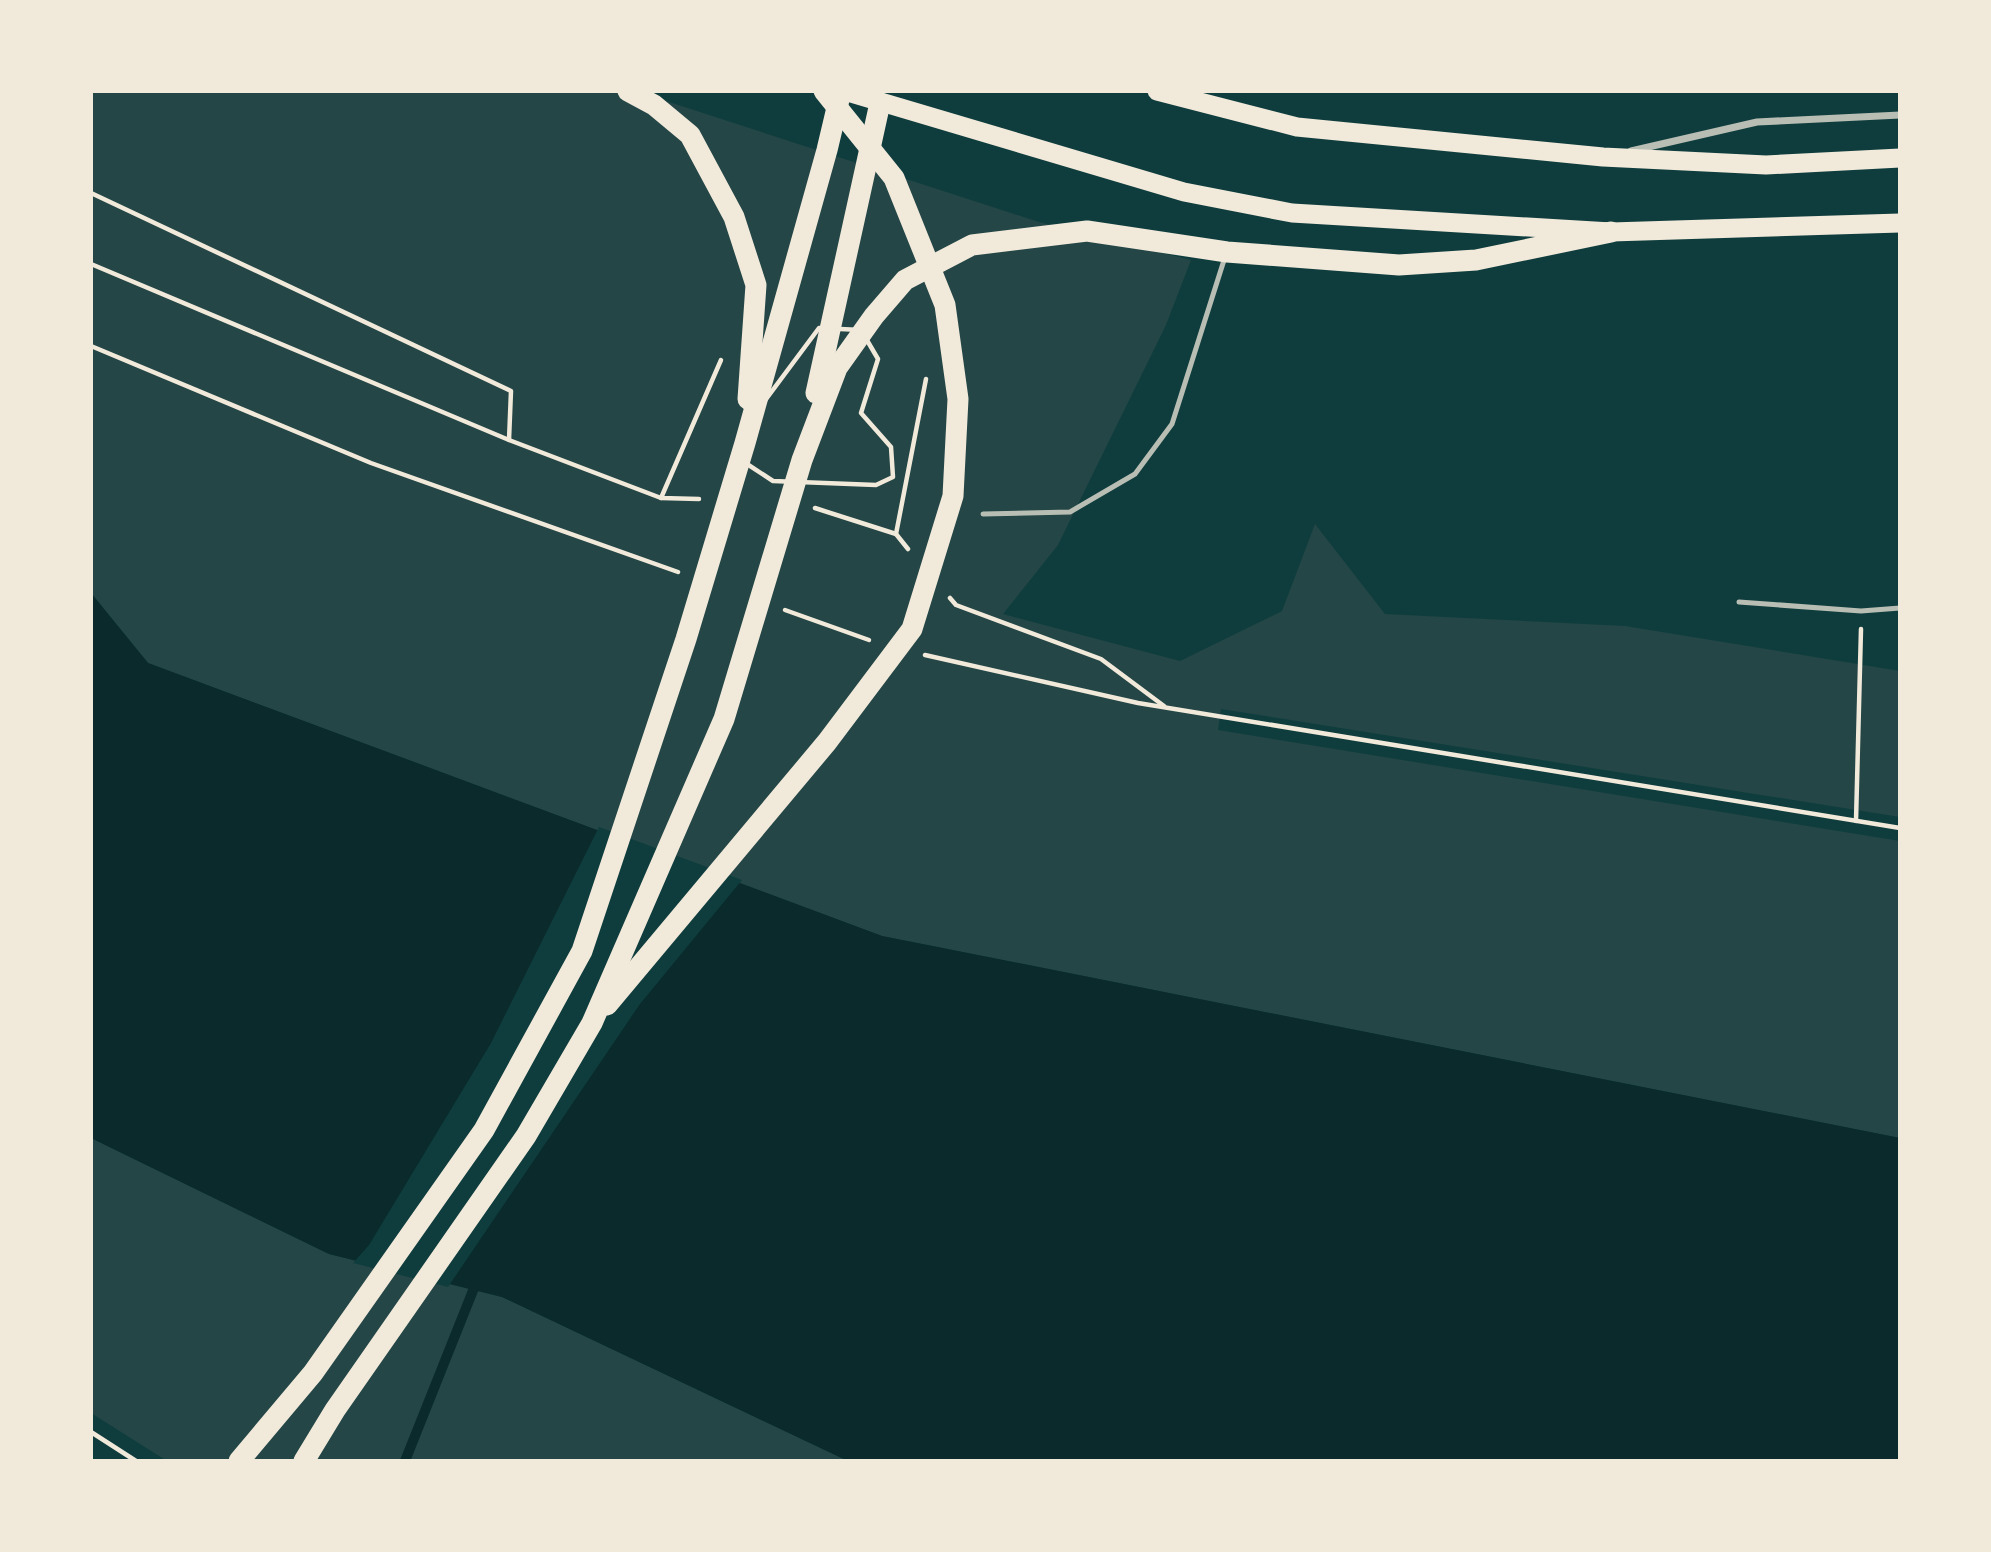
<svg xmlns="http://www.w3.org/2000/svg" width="1991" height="1552" font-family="'Source Serif 4',serif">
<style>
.green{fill:#244646}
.water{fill:#0a2a2b}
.pier{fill:#0f3d3e}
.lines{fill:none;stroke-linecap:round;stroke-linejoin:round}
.stream{stroke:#0a2a2b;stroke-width:10}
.path{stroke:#f1e9da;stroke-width:4.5}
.service{stroke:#b8beb3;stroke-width:5}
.minor{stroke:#b8beb3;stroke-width:7}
.trunk{stroke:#f1e9da;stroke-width:19}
.motorway{stroke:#f1e9da;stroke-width:21}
</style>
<rect width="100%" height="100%" fill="#0f3d3e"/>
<g class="green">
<path d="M91,91h544l404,131 152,38 -25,65 -108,220 -55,69 177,47 102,-50 33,-87 70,90 240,12 275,45v146l-679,-108 -3,21 682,111v297l-1018,-202 -734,-273 -57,-70z"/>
<path d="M91,1138l238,116 173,43 346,164h-681l-76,-48z"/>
</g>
<path class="water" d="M91,593l57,70 734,273 1018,202v323h-1052l-346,-164 -173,-43 -238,-116z"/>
<path class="pier" d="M599,827l143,53 -102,124 -192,283 -95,-24 16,-18 122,-202z"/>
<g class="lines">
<path class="stream" d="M405,1461l73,-183"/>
<g class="path">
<path d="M91,193l420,198 -2,49"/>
<path d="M91,264l418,176 152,58"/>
<path d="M819,328l42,2 17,29 -17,54 30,34 2,30 -17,8 -103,-4 -29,-19 -1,-32z"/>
<path d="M91,346l280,117 307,109"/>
<path d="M699,499l-38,-1 60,-138"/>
<path d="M815,508l81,26"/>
<path d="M908,549l-12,-15 30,-155"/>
<path d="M950,598l6,7 145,54 63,47"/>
<path d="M785,610l84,30"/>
<path d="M925,655l213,48 762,125"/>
<path d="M1856,821l5,-192"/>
<path d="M91,1432l45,29"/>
</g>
<g class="service">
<path d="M983,514l87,-2 65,-38 37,-50 53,-167"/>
<path d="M1739,602l122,9 39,-3"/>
</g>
<path class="minor" d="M1631,151l126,-29 143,-7"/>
<g class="trunk">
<path d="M844,91l340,101 108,21 319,19 289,-9"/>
<path d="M1157,91l140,36 306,30 163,8 134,-7"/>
</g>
<g class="motorway">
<path d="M628,91l26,14 36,30 44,82 22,68 -8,114"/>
<path d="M816,393l64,-290"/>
<path d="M607,1005l220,-263 85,-113 41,-133 5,-97 -13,-94 -51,-127 -70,-87"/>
<path d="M239,1461l74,-88 171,-243 98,-179 104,-312 59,-196 82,-293 14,-59"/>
<path d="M304,1461l31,-51 191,-274 66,-113 132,-304 78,-259 35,-92 37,-52 31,-36 67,-35 115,-14 140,21 172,13 77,-5 135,-28"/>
</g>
</g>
<rect width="1991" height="1552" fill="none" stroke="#f1e9da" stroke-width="186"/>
</svg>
